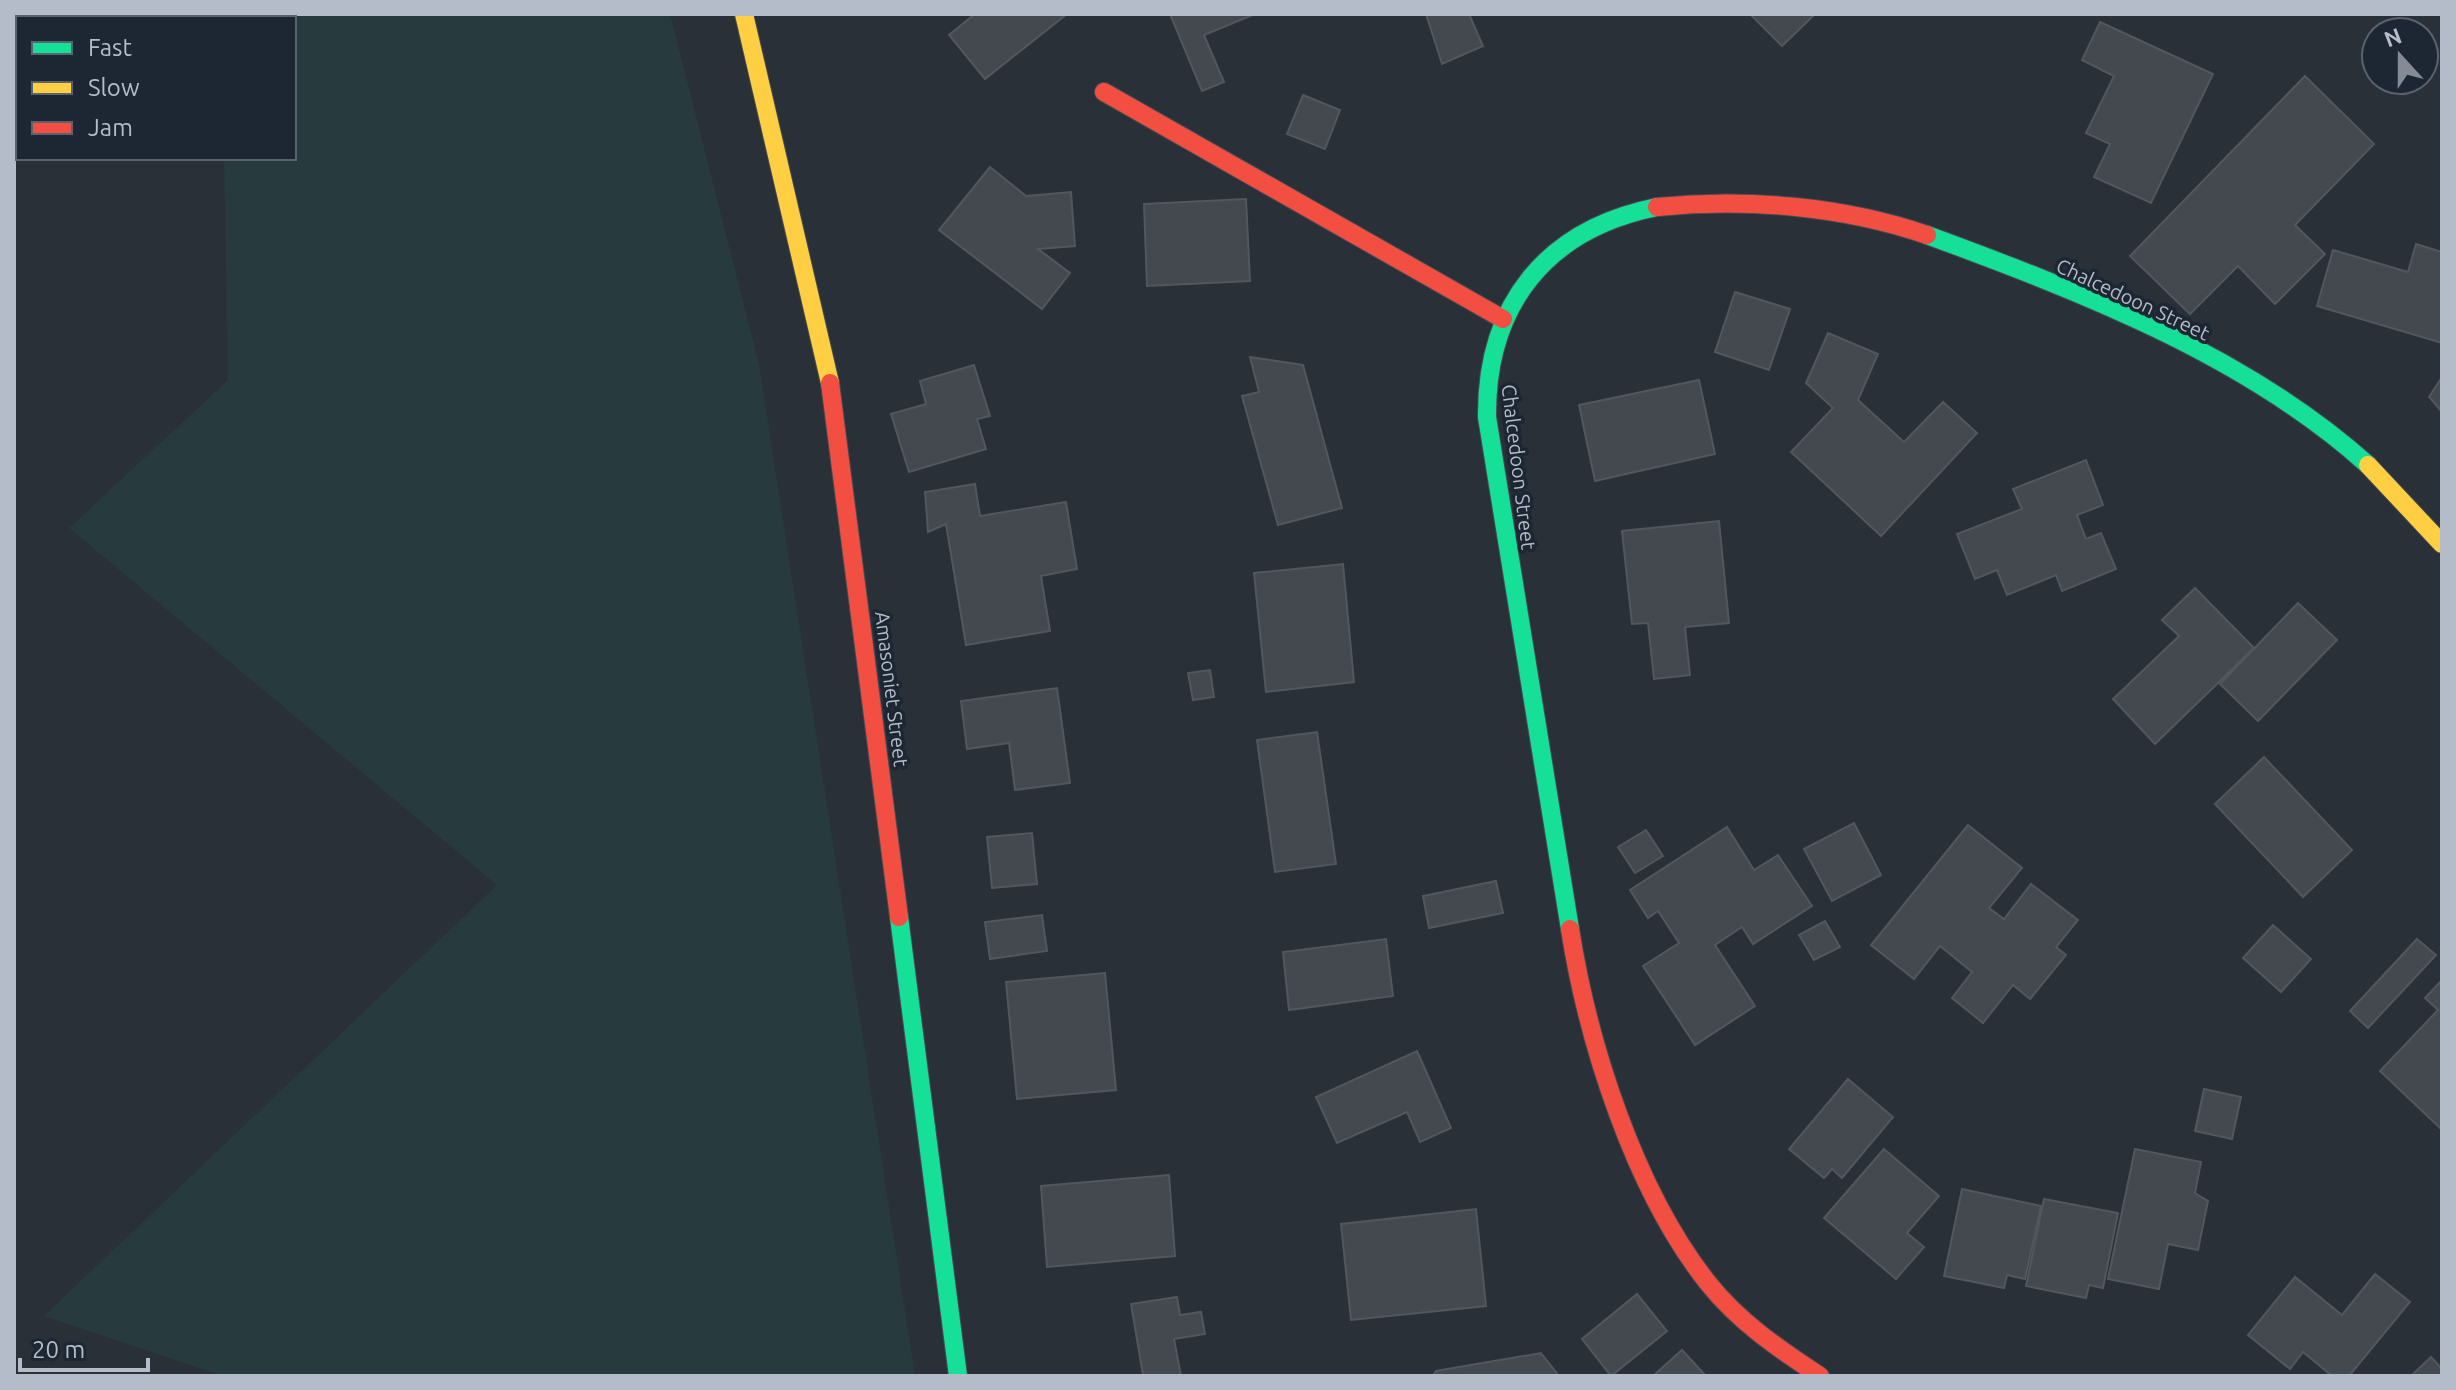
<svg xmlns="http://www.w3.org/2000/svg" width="2456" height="1390" font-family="Ubuntu,sans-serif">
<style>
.green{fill:#273a3e}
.building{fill:#444950;stroke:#52575f;stroke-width:2}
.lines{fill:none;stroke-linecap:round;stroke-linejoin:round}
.fast-casing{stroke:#484c53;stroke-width:20}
.slow-casing{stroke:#484c53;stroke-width:20}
.jam-casing{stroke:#484c53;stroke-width:20}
.fast{stroke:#16e098;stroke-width:18}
.slow{stroke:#ffcf43;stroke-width:18}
.jam{stroke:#f24e42;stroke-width:18}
.labels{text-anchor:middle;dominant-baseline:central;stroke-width:7;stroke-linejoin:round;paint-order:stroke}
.street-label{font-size:20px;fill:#b4bcc9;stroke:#1d2633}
</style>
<rect width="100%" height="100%" fill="#2a3038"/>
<path class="green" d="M221,14h449l89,350 156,1012h-692l-179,-60 453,-431 -428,-357 159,-148 -4,-222h70v-140h-73z"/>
<g class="building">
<path d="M975,14h92l-82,65 -36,-44z"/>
<path d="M1170,14h85l-51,21 20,47 -22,9z"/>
<path d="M1426,14h43l14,32 -41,18z"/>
<path d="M1750,14h65l-33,32z"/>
<path d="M2100,22l113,52 -62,129 -57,-26 16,-33 -24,-11 28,-57 -32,-16z"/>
<path d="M2305,76l69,68 -79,81 30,29 -50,50 -37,-38 -48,48 -60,-58z"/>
<path d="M1303,95l37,15 -15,39 -38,-15z"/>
<path d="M990,167l36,29 45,-4 4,54 -37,3 32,24 -28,36 -103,-79z"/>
<path d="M1246,199l4,82 -103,5 -3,-82z"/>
<path d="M2416,244l26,8v91l-125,-37 16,-56 75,22z"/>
<path d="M1735,292l55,17 -21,61 -54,-18z"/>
<path d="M1828,333l50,21 -20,46 46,42 39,-40 34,31 -96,103 -90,-84 42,-44 -27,-25z"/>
<path d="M1250,357l53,8 39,143 -64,17 -36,-129 17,-4z"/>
<path d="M974,365l16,51 -13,3 9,30 -77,23 -18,-58 35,-10 -6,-23z"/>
<path d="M2442,377v35l-13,-15z"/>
<path d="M1699,380l16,74 -120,27 -16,-76z"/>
<path d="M2086,460l17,45 -26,10 9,24 15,-6 15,36 -54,22 -6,-16 -49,20 -10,-25 -22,9 -18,-45 65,-25 -9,-20z"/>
<path d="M975,484l5,32 86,-14 11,67 -36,7 9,55 -84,14 -20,-121 -18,8 -3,-40z"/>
<path d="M1719,521l10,102 -44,4 5,48 -36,4 -6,-56 -16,1 -10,-93z"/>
<path d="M1343,564l11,118 -88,10 -12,-119z"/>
<path d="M2195,588l59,60 -99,96 -42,-45 66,-63 -17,-16z"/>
<path d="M2298,603l39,37 -79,81 -38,-37z"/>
<path d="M1210,670l4,27 -21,3 -5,-27z"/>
<path d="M1057,688l13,95 -55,7 -6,-47 -42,6 -6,-48z"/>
<path d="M1317,732l19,132 -61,8 -18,-132z"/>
<path d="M2264,757l88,93 -49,47 -88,-93z"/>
<path d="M1854,823l27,52 -49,26 -28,-52z"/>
<path d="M1968,825l54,43 -33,40 15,11 27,-35 47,36 -22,27 10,8 -36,44 -17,-14 -30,38 -31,-25 20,-26 -32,-26 -26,33 -43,-34z"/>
<path d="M1727,827l27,43 24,-15 34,51 -59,38 -11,-17 -27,18 40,61 -60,39 -52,-79 36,-23 -21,-32 -10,7 -18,-28z"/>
<path d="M1646,830l17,26 -28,17 -17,-26z"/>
<path d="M1032,833l5,51 -45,4 -5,-51z"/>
<path d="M1496,881l7,32 -74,15 -6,-32z"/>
<path d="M1042,915l5,36 -57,8 -5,-37z"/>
<path d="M1825,921l15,26 -26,13 -15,-25z"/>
<path d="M2273,925l38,34 -30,33 -38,-34z"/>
<path d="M1386,939l7,57 -104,14 -6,-58z"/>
<path d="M2417,939l19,16 -68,73 -18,-17z"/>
<path d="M1105,973l11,117 -99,9 -11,-117z"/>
<path d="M2442,980v150l-62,-59 58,-61 -13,-12z"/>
<path d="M1417,1051l34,77 -31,14 -13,-30 -70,31 -21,-46z"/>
<path d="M1848,1079l45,38 -51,61 -10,-9 -8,9 -35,-29z"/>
<path d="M2204,1089l37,8 -9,42 -37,-8z"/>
<path d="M1884,1149l55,47 -32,37 17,14 -28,32 -72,-61z"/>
<path d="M2135,1149l66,13 -6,31 13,8 -10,49 -30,-6 -9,45 -51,-10z"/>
<path d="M1169,1175l6,81 -128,11 -6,-81z"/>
<path d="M1962,1189l79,17 -16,73 -18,-4 -3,13 -60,-12z"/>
<path d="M2044,1199l74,14 -15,75 -14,-3 -3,13 -60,-12z"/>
<path d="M1476,1209l10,97 -135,14 -10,-96z"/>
<path d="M2375,1274l35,28 -61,74h-17l-29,-24 -13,17 -42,-34 47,-58 47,38z"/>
<path d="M1637,1294l30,37 -56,45 -29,-37z"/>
<path d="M1177,1297l3,18 21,-3 4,22 -31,5 7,37h-44l6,-1 -12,-71z"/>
<path d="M1682,1350l24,26h-53z"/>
<path d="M1541,1353l18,23h-126l3,-5z"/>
<path d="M2431,1357l11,12v7h-31z"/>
</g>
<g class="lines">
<g class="fast-casing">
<g id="fast">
<path d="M1927,235c152,56 319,120 441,230"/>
<path d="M899,917l59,459"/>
<path d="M1570,929l-83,-512c-1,-113 60,-188 170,-210"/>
</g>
</g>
<g class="slow-casing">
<g id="slow">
<path d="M744,14l86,369"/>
<path d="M2368,465l74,79"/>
</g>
</g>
<g class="jam-casing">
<g id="jam">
<path d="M1104,92l399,227"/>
<path d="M1657,207c88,-9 186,-1 270,28"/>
<path d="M830,383l69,534"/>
<path d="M1570,929c18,115 65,262 138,354 31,39 71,66 112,93"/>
</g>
</g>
<use href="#fast" class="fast"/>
<use href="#slow" class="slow"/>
<use href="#jam" class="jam"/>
</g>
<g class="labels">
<g class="street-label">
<text transform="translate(2133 299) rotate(25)">Chalcedoon Street</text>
<text transform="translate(1519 467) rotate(83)">Chalcedoon Street</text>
<text transform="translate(892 689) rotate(83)">Amasoniet Street</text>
</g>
</g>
<rect width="2456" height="1390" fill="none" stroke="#b4bcc9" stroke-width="32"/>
<rect x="16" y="16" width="280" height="144" fill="#1d2633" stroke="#59626f" stroke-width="2"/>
<rect x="32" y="42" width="40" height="12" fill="#16e098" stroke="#59626f" stroke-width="2"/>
<text x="88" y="56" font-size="24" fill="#b4bcc9">Fast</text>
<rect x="32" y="82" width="40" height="12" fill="#ffcf43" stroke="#59626f" stroke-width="2"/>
<text x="88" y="96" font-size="24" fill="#b4bcc9">Slow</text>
<rect x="32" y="122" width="40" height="12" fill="#f24e42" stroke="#59626f" stroke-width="2"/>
<text x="88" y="136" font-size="24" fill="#b4bcc9">Jam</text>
<g transform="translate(2400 56) rotate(339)"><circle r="38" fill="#1d2633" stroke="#59626f" stroke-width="2"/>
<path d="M0-6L14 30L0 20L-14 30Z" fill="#848b96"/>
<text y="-12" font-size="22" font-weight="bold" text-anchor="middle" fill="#b4bcc9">N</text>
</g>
<path d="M20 1358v12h128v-12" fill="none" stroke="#b4bcc9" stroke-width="4"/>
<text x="32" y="1358" font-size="24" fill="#b4bcc9" stroke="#1d2633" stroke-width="6" paint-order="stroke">20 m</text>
</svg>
